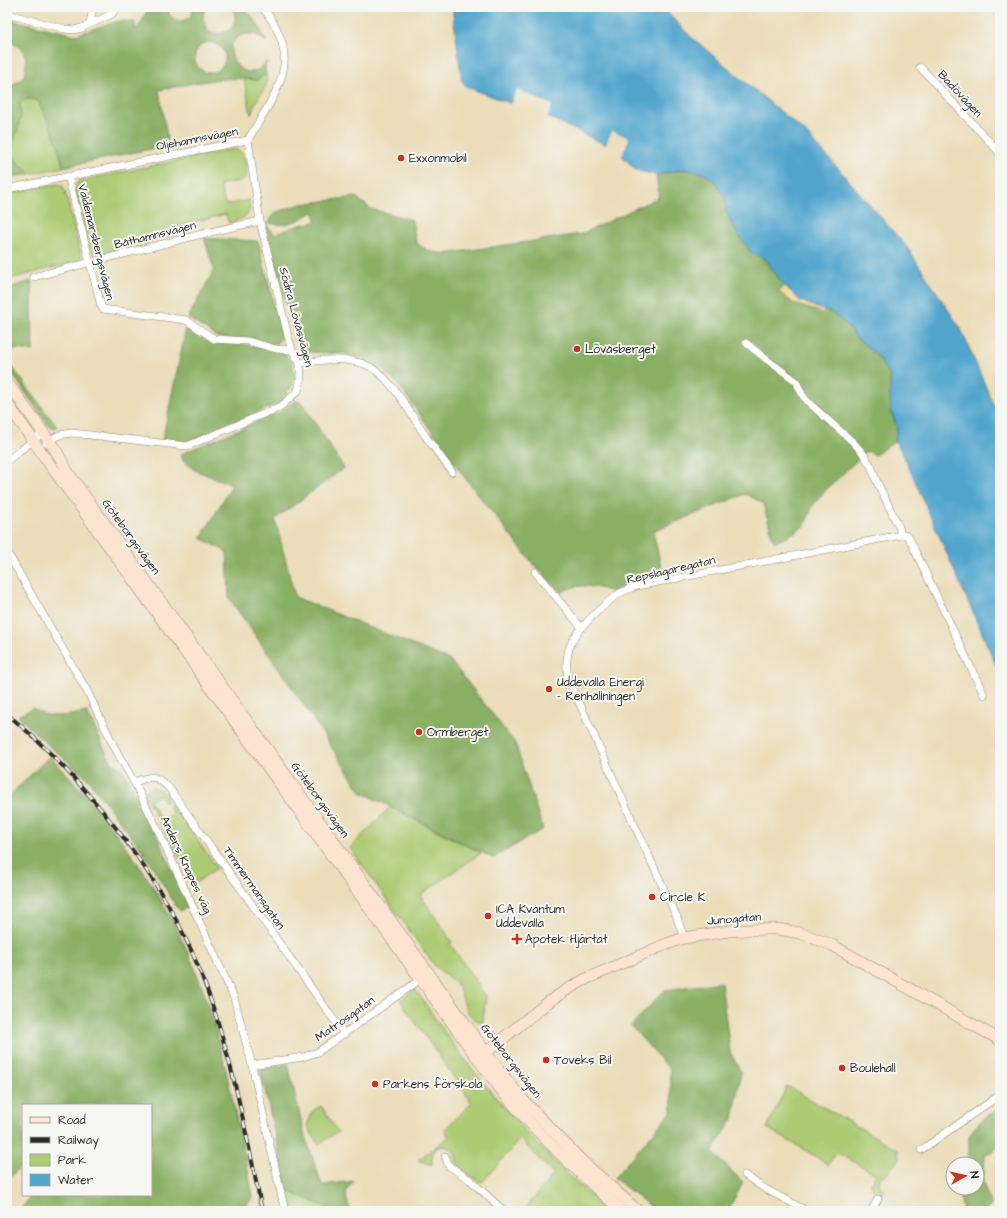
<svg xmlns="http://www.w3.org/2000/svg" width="1007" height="1218" font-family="'Architects Daughter',sans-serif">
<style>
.green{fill:#accb72;stroke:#6c7b4e}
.forest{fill:#89af64;stroke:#5a6d48;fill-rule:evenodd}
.sand{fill:#eeda9e;stroke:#8c8264}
.water{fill:#51a5cd;stroke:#3e687c}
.pier{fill:#ebddba}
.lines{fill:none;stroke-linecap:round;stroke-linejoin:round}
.street-casing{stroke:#8b8472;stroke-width:8}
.secondary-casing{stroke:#8b8472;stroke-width:12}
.street{stroke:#fff;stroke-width:7}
.secondary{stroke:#fde4d1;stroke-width:11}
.rail-casing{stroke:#2b2b2b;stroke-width:4}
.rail{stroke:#f6f6f2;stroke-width:2.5;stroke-dasharray:8;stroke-linecap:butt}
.poi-dot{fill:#c8321e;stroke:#f6f6f2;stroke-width:1.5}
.labels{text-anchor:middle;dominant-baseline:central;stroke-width:4;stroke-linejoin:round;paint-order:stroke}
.street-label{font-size:12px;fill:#2b2b2b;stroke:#f6f6f2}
.poi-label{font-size:12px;fill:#2b2b2b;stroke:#f6f6f2;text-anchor:start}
</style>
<rect width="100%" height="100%" fill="#f6f6f2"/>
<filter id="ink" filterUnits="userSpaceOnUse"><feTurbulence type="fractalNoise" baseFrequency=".025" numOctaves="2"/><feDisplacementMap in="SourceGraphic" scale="8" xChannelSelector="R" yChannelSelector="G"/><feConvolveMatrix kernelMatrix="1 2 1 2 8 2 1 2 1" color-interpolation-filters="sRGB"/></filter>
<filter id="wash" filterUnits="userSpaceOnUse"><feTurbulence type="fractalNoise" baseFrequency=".012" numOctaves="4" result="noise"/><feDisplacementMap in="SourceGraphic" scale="16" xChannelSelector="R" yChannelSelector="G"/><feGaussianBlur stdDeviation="0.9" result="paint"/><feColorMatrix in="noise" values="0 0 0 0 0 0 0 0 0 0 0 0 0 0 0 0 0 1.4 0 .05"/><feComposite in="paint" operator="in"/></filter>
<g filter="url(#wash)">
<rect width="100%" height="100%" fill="#ebddba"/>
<g class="green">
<path d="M266,74c3,13 -3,16 -9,26 -3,4 -4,10 -6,15l-7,-36 13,1z"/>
<path d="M24,99h10l4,2c12,24 20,39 25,66l-34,7c-4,-9 -13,-9 -16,-19 -3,-10 4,-21 6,-30 2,-8 2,-15 1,-22z"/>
<path d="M233,149c15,3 12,14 14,28l-3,3 -24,5 5,20 24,-5c3,17 -6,19 -20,23l-3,-9 -48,12 2,8 -81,22 -8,-5 -16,-61 2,-7 2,-2z"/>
<path d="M58,184l5,2 2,5 16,64v4l-4,2 -70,19v-86z"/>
<path d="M153,788c7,1 14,5 14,12l-2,3 -5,-8 -10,5 11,20 12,-6 -5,-8 4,-2 45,64 -23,16 -49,-88c0,-5 3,-8 8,-8z"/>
<path d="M390,807l91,46 -61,42 32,47 -2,2 36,52 -3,26c-20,-3 -18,-25 -26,-37 -6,-8 -15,-12 -22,-19l-85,-118z"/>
<path d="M415,989c14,20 27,41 42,60 44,58 96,115 151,162h-85l31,-37 -34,-35 -38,43c-4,0 -20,-11 -23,-15 -4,-5 -2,-10 -5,-15 -4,-6 -14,-8 -19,-2 -3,4 -3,10 -3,15l-14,-5 31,-23 -4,-8 27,-26 -72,-103z"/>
<path d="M787,1086l111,64 1,10 -13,14 -6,3 -1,8 6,6 -4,3 -8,-4 -2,-7 5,-9 -40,-22 -8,13 -3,-3 -58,-34z"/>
<path d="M321,1106l17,26 -20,12 -11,-19 6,-14z"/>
<path d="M288,1191l36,15 6,5h-32l-6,-5z"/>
</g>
<g class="forest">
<path d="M148,7h19c2,19 26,18 26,0h14c-4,4 -5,10 -3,15 7,23 42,8 28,-15h11c11,10 18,22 23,35 -5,-5 -11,-9 -19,-8 -35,5 -4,61 20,27l-2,5v6l1,2 -9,6c-32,-5 -66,4 -98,10l9,52 -3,4 -102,21c-5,-27 -13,-42 -25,-66 -6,-3 -12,-3 -18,2 1,7 1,15 -1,22 -2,9 -9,20 -6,30 3,10 12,10 16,19l-22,4v-93c4,-1 9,-2 12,-4 5,-4 7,-8 7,-14 2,-15 -6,-21 -19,-26v-22l69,16 31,-11 13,-3 15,1v6h2c6,-6 8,-13 11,-21zM208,42c9,1 19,7 17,18 -1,5 -4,8 -7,10 -19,12 -36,-20 -10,-28z"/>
<path d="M684,170h9l12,4 11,8 10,18v11l42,51 47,45 17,6 11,9 7,7 5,8 17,14 9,10 2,5 7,9 1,37 6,15 -2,14 -20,14 -9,-4 -40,39 -13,15 -8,20 -18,12 -13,5 -11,-39 -18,-9 -92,37 10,44c-19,4 -35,7 -51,17 -16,-6 -37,-10 -51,1l-26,-27 -70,-88 -67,-94 -15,-14 -19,-11 -17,-5 -39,-2 -15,-22 -29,-108 11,12 25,-9 16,-3v-3l-3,-7c-14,8 -27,16 -44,11l5,-10 27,-9 55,-7 15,12 41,11 4,23 13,8 15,3 138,-20 77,-37 -3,-22z"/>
<path d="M204,238l54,3 24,96 -8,9 -57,-9 -29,-19 26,-48z"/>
<path d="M32,281l1,70 -17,-2 -7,3 -1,4 1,5 4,7 44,59 -4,2 -4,-2 -42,-61v-78z"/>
<path d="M187,324l26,18 35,3 37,9 7,8 3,14 -3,10 -13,17 -92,40 -25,-2z"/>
<path d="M295,400l8,4 41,64 -69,51 20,78 155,63 65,83 28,86 -50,29 -132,-66 -57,-87 -75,-107 -2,-46 -26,-14 31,-53 -37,-15 -12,-9 -2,-7 101,-43z"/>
<path d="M33,708c5,3 10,6 15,7 12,3 27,-1 39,-3l21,44 5,8 9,4 9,16 29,59 25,54 3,10 -8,4 -4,-5 -31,-52 -58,-76 -41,-35 -28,-27z"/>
<path d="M50,756c54,56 103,121 136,192 24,52 37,107 49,163 6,28 13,57 18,86l-8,10 -22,4h-204l13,-16h119v-90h-128v60l-16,14v-381z"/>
<path d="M721,982l9,70 11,20 -8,47 -21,33 31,30 -15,29h-70l-7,-4 -37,-29 58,-67 -2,-41 -39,-44 34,-36z"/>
<path d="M288,1064l16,69 18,52 32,-4 -8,10 1,10 4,10h-21l-6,-5 -36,-15 -28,-122z"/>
<path d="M1000,1108v24l-1,1 -2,15 -12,8 -2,27 8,22 -7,6h-21l-4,-18 1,-5h17v-24h-10l2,-12v-16l6,-9 11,-10z"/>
</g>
<path class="sand" d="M785,286l40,23 -2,4 -28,-9 -16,-12z"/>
<path class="water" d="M452,7h210l29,30 113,94 31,34 71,81 55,83 39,91v254l-97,-220 -8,-13 2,-15 -6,-14 -1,-16v-21l-7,-9 -2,-6 -9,-9 -17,-14 -5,-8 -7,-7 -11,-9 -17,-6 -16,-7 -18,-18 -13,-20 -5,-5 -10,-3 -15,-19 -8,-15 -4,-9v-11l-10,-18 -11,-8 -21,-5 -28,6 -20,-5 -21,-21 -65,-31 -83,-31 -5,-6z"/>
<g class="pier">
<path d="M517,90l35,15 -5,14 -37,-14z"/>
<path d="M612,131l17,7 -8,20 -8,-7 -8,-4z"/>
</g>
</g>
<g filter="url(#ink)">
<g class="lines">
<g class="street-casing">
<g id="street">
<path d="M7,14l58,15 9,1 8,-2 30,-14 5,-7"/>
<path d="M90,24l3,-17"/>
<path d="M920,67l80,86"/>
<path d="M68,176l33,130 2,3 83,11 28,19 34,2 28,8 16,1"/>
<path d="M7,189l241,-49c28,-49 58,-80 14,-133"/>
<path d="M33,277l173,-44 54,-12"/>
<path d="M746,343l20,16 30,22 7,15 6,7 44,39 9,10 9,14 5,14 23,47 2,8"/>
<path d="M300,363c21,-3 43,-6 64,1 26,9 47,51 62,73 9,12 17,23 26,35"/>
<path d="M46,443l13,-8 13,-2 115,13 93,-39 18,-16 3,-14 -1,-14 -8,-13 -4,-14 -28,-115 -12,-81"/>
<path d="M7,461l11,-9 25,-19"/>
<path d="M7,552l80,139 32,65 15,26 24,48 76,168 18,67 33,146"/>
<path d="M535,572l47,56"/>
<path d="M134,782c17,-6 21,-8 35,6l175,246"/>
<path d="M684,938l-8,-23 -43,-93 -65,-144c-2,-11 -2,-23 3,-34 6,-15 35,-42 49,-51 6,-3 11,-5 17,-7l264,-51h5l3,3 75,157"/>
<path d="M252,1065l51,-8 15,-5 103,-73"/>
<path d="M921,1150l79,-55"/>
<path d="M445,1156l4,10 21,14 34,31"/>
<path d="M745,1175l17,12 45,24"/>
<path d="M871,1211l7,-12"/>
</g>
</g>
<g class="secondary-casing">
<g id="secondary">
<path d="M7,382l50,70 12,22 428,594 26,32 58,60 57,51"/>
<path d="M7,403l39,56 432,600c14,19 28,38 44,55 31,35 65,66 100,97"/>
<path d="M480,1057l71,-57 17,-11 18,-10 78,-34 20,-7 45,-7 37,-2h12l22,4 32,12 168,95"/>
</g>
</g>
<use href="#street" class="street"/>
<use href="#secondary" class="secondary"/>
<g class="rail-casing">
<path id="rail" d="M7,714c27,22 51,46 74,72 50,56 94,120 121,190 29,76 44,156 60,235"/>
</g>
<use href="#rail" class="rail"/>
</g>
</g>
<g class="poi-dot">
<circle cx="401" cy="158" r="4"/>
<circle cx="577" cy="349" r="4"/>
<circle cx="549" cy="689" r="4"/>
<circle cx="419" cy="732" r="4"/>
<circle cx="652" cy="897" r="4"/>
<circle cx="488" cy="916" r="4"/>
<path d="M515 933h4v4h4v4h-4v4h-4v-4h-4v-4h4z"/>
<circle cx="546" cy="1060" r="4"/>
<circle cx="842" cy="1068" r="4"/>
<circle cx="375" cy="1084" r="4"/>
</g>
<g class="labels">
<g class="street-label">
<text transform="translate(960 94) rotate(47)">Badövägen</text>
<text transform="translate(197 139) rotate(-11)">Oljehamnsvägen</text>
<text transform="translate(155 235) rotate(-14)">Båthamnsvägen</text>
<text transform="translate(96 242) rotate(76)">Valdemarsbergsvägen</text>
<text transform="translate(296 317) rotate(75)">Södra Lövåsvägen</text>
<text transform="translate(131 537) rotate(54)">Göteborgsvägen</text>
<text transform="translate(671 570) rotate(-13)">Repslagaregatan</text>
<text transform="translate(320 800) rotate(54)">Göteborgsvägen</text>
<text transform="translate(186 865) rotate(65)">Anders Knapes väg</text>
<text transform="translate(254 888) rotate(55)">Timmermansgatan</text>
<text transform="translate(734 919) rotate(-5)">Junogatan</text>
<text transform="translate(345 1019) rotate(-35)">Matrosgatan</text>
<text transform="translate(511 1061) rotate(52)">Göteborgsvägen</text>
</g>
<g class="poi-label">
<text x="409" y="158">Exxonmobil</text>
<text x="585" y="349">Lövåsberget</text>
<text x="557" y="682">Uddevalla Energi<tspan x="557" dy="14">- Renhållningen</tspan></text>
<text x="427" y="732">Ormberget</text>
<text x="660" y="897">Circle K</text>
<text x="496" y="909">ICA Kvantum<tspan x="496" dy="14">Uddevalla</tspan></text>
<text x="525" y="939">Apotek Hjärtat</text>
<text x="554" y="1060">Toveks Bil</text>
<text x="850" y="1068">Boulehall</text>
<text x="383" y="1084">Parkens förskola</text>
</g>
</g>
<rect width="1007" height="1218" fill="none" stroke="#f6f6f2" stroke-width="24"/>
<rect x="22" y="1104" width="130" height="92" fill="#f6f6f2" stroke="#a5a5a2"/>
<rect x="30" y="1117" width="20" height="6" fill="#fde4d1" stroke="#a5a5a2"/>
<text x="58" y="1124" font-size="12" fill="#2b2b2b">Road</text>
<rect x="30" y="1137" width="20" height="6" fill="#2b2b2b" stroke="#a5a5a2"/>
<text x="58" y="1144" font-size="12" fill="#2b2b2b">Railway</text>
<rect x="30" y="1154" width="20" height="12" fill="#accb72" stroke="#a5a5a2"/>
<text x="58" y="1164" font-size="12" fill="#2b2b2b">Park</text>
<rect x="30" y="1174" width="20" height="12" fill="#51a5cd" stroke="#a5a5a2"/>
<text x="58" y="1184" font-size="12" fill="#2b2b2b">Water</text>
<g transform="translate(965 1176) rotate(82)"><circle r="19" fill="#f6f6f2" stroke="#a5a5a2"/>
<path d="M0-3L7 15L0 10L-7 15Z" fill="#c8321e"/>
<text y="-6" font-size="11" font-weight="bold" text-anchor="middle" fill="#2b2b2b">N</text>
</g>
</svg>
